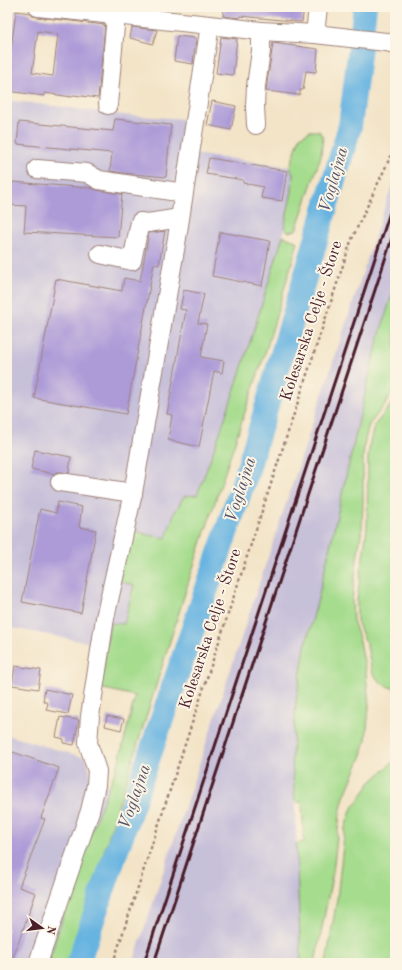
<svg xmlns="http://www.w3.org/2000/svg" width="402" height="970" font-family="'Old Standard TT',serif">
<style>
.industrial{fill:#c7c0d9}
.green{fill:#a5dc8d;stroke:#787e5c}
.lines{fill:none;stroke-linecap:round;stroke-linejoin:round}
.river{stroke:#68b4e1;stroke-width:24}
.building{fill:#ad9bd8;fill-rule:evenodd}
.minor-casing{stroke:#9e8279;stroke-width:20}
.path{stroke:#9e8279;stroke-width:2.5;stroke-dasharray:3 3;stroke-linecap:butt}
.minor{stroke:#fff;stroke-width:18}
.rail{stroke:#4a1f2b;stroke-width:3}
.labels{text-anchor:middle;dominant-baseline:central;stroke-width:4;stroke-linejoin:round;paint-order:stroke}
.street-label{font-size:16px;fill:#4a1f2b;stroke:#fcf5e5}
.water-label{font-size:17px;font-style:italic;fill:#54536b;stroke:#fcf5e5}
</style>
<rect width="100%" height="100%" fill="#fcf5e5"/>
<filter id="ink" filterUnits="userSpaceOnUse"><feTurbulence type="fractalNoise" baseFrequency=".025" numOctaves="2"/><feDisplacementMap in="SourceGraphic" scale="8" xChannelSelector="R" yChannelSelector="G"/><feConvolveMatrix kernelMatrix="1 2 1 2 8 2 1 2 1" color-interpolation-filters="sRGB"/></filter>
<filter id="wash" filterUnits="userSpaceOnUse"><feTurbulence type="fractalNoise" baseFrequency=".012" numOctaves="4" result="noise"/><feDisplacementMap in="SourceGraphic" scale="16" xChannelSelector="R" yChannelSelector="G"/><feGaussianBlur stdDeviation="0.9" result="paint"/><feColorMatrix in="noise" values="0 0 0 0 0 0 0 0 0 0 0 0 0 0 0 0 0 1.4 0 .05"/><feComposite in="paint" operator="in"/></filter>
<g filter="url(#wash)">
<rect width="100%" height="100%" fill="#f3e4c7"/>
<g class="industrial">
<path d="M7,100l116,15 63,4 -3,34 61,7 46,7 3,7 -1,17 -9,45 -28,91 -29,89 -29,79 -13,1 -10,18 -8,24 -18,-3 -11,-4 -3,54 -10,40 -18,21 -99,-19v-168l2,-26 -2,-82z"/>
<path d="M395,176v109l-14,45 -11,42 -52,227 -13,48 -13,112 3,43 6,161h-168z"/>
<path d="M7,735l79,23 4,13 -1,11 21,4 -10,23 -14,37 -38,117h-41z"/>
</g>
<g class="green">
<path d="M310,131h9l4,6 -2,19 -25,74 -7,2 -5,-4 8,-37 1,-17 -3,-7 10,-30z"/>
<path d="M283,236l15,6 -32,108 -23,68 -52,156 -122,389h-21l38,-117 14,-37 19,-48 16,-65 -35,-8 10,-65 14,1 10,-39 -15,-4 8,-44 10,-6 11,4 18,3 8,-24 10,-18 13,-1c33,-85 59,-172 86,-259z"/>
<path d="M395,285v104l-9,14 -17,22 -4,15 -2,17v44l-1,27 -5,31 -5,41 1,20 7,21 6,32 3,33 -3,34 -4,15 -18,42 -4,16 -7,59 -18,91h-14l-5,-119 8,-2 -2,-40h-7l-3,-43 4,-57 9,-55 13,-48 52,-227 11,-42z"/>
<path d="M395,398v291l-8,-3 -8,-5 -7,-9 -5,-26 -10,-25v-21l10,-72 1,-70 2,-16 4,-16 16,-20z"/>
<path d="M395,760v203h-69l11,-64 8,-71 6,-18 19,-27z"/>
</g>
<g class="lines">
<path class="river" d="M78,963l170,-494 102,-343 15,-119"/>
</g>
<g id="blocks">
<g class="building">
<path d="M224,7h80l-2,15 -62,-6v2l-17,-2z"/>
<path d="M16,11l14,2 2,3 5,1 68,8 -7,73 -25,-3 -1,2 -28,-4v3l-37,-5v-11zM38,31l20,3 -5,42 -21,-3z"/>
<path d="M132,27l25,3 -4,14 -23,-6z"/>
<path d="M177,36l19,2 -3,26 -19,-3z"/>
<path d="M221,37l16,2 -4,36 -17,-2z"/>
<path d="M273,43l45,6 -2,23 -10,-1 -3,19h-3v5l-34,-4z"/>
<path d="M212,101l24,5 -5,24 -24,-5z"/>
<path d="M115,119l56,6 -5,52 -43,-4 -13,-2 2,-18 -95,-9 2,-22 94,9z"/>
<path d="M209,158l78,13 -5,30 -21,-3 2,-11 -20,-4v-3l-37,-6z"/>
<path d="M12,182l79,6 6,2 25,4 -4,43 -94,-5 2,-26 -16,-1z"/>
<path d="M165,231l-6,34 -5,-1 -28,150 -92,-16 22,-119 66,12 2,-13 16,3 9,-48z"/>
<path d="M220,232l50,9 -8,45 -50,-10z"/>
<path d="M184,290l20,4 -6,29 9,1 -6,33 23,4 -2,12 -8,-2 -15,76 -31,-7 4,-25 -5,-1 19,-104 -6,-1z"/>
<path d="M35,450l36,7 -2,16 -8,-1h-4l-3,2 -23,-5z"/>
<path d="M58,502l24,5 -3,20 17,3 -15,83 -59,-11 18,-93 16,4z"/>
<path d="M15,666l26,4 -3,19 -26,-4z"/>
<path d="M45,689l27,6 -4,19 -22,-4 2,-7 -5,-2z"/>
<path d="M107,716l17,3 -3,11 -16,-4z"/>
<path d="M60,717l19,3 -5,25 -11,-2 1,-4 -8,-2z"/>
<path d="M7,750l52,18 -18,50 4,1 -26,68 17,6 -25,70h-4z"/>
</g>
</g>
</g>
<g filter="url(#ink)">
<use href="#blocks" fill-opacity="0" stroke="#9e8279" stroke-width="1"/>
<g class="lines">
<g class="minor-casing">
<g id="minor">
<path d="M38,7l172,18 51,6 54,3 71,8 9,2"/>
<path d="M315,34l3,-27"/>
<path d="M108,105l8,-90"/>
<path d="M256,125l-1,-19 1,-20 5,-35v-20"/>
<path d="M37,169l50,4 12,7 85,13"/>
<path d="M100,254l32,7 8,-39 8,1 32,-5"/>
<path d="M60,482l73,11"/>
<path d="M38,963l52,-152 6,-26 1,-14 -9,-28 2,-27 15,-98 28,-125 44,-255 33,-213"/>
</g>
</g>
<path class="path" d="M113,963l238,-722 44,-94"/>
<use href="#minor" class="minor"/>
<g class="rail">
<path d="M144,963l251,-766"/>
<path d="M154,963l241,-734"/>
</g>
</g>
</g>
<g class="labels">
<g class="street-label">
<text transform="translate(312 321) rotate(-72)">Kolesarska Celje - Štore</text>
<text transform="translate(211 629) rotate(-72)">Kolesarska Celje - Štore</text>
</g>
<g class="water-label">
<text transform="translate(334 180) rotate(-74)">Voglajna</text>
<text transform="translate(241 490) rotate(-72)">Voglajna</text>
<text transform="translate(135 797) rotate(-71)">Voglajna</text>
</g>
</g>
<rect width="402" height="970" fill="none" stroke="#fcf5e5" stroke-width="24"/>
<g transform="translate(42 928) rotate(104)" stroke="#fcf5e5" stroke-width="3" paint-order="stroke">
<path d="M0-3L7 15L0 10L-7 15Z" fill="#4a1f2b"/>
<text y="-6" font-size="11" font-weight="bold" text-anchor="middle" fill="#4a1f2b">N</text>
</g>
</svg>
